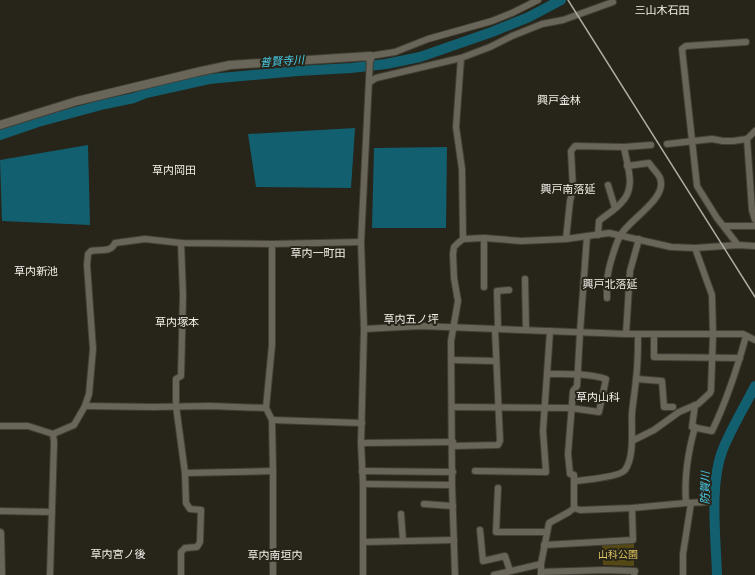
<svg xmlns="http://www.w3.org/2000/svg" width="755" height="575" font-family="'IBM Plex Sans','Noto Sans JP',sans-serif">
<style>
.green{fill:#544815}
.water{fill:#125f70}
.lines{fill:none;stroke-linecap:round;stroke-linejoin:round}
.river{stroke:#125f70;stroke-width:10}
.minor-casing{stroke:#423f36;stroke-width:8}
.tertiary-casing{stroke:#423f36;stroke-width:10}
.minor{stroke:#696659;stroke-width:6}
.tertiary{stroke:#696659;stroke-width:8}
.rail{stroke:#aeaca4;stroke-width:1.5}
.labels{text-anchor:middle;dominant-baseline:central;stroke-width:4;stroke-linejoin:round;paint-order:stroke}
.park-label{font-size:10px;fill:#dec561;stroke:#272419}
.neighbourhood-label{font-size:11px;fill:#f2f0e9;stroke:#272419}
.water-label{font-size:11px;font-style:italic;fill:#49d3f2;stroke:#272419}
</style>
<rect width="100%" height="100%" fill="#272419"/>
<path class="green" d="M634,542v24l-31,-1 -1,-22z"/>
<g class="water">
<path d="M355,128l-4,60 -95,-1 -8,-53z"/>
<path d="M88,145l2,80 -88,-4 -2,-61z"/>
<path d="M447,147l-1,81h-74l2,-80z"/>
</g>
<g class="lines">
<g class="river">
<path d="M0,135l38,-13 67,-18 29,-6 12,-5 63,-14 89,-8 53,-3 35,-4 34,-7 72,-25 37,-15 32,-17"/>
<path d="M717,575c-1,-36 -8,-92 6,-126 8,-20 22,-43 32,-63"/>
</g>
<g class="minor-casing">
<g id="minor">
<path d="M370,56l25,-4 33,-13 64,-18 20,-8 26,-13"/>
<path d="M461,58l-5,69 6,42 1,70"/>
<path d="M370,82l6,-4 85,-20 29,-11 22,-11 30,-12 21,-4 50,-18"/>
<path d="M747,139l5,71 3,10"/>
<path d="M667,144l45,-5 11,2h10l14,-2 8,-8"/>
<path d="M608,185l7,23"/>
<path d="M725,226h30"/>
<path d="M598,235l1,-14c7,-6 16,-11 22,-18 16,-15 6,-37 3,-56"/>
<path d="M484,238v49"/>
<path d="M566,239l4,-38 3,-12 -2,-38 4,-5 49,1 27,-2"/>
<path d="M181,243l2,52 -2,81 -5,3v27l9,67 1,30 4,6 11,1 -1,32 -3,5 -12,1 -4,4v23"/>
<path d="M272,244v101l-6,63 6,12 1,51v104"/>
<path d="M738,245l-21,-27 -20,-32 -15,-137 4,-3 60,-4"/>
<path d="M525,279l1,51"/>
<path d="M607,298c0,-8 -1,-16 1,-24 1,-8 8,-31 12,-38 9,-17 48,-37 40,-58 -2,-5 -8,-10 -11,-15l-22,3"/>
<path d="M364,329l56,-3 206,8h117l12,6"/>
<path d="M498,329l-1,-38 12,-1"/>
<path d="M626,334l4,-63 9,-32"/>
<path d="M654,334v23l86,1"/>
<path d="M451,360l45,1"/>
<path d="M637,379l25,2 2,26h9"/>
<path d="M695,405l-3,22 20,4c15,-31 25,-62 34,-95"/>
<path d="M85,406l68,1 57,-1 56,2"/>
<path d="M452,407l119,1 28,4 7,-33c-19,-6 -39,-5 -59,-5"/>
<path d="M272,420l90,3"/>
<path d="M0,426h28l25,8 21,-9 11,-19 4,-12 4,-45 -6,-84 1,-11 3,-3c9,-2 20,2 24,-8l30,-4 36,4 91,1 89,-2"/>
<path d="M695,427c-7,25 -11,51 -9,76l22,-1"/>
<path d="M632,441l22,-11 25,-18 19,-8 12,-11 1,-3 2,-55 -1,-40 -17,-47"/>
<path d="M361,443l92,-1"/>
<path d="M453,446l45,-1 2,-4 -5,-112"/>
<path d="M362,471l91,1"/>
<path d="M475,471l71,1 -3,-41 7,-100"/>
<path d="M185,473l88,-2"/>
<path d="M575,481c9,-1 45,-4 50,-11 10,-14 6,-41 7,-57 1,-11 3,-22 4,-34 2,-15 2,-30 2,-45"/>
<path d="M363,484l89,1"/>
<path d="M498,488l-2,44h50"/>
<path d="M424,504l29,2"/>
<path d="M574,508l6,2 52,-2 54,-5"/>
<path d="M0,511l52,1"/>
<path d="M401,514l2,27"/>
<path d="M480,530l3,31 22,-5 5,15"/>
<path d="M363,542l91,-2"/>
<path d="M544,545l89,-5 -1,-32"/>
<path d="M541,572l63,-2 31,1 -1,4"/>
<path d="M50,575l4,-133 -1,-8"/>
<path d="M363,575v-91l-2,-41 3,-114 -3,-87 9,-183"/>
<path d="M455,575l-3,-90 -1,-144 7,-40 -4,-23 -1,-24 1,-7 4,-4 5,-4 21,-1 37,3 45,-2 43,-6 62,14 24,1 43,-3 17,1"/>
<path d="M494,575l47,-11"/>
<path d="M541,575v-11l8,-41 20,-11 5,-4v-33l-4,-1 -2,-20 5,-63 4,-5 3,-54 7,-96"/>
<path d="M683,575v-21l8,-51"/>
</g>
</g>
<g class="tertiary-casing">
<g id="tertiary">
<path d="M0,125l77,-24 120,-29 33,-7 140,-9v3"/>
<path d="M0,533l1,42"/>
</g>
</g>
<use href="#minor" class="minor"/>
<use href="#tertiary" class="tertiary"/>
<path class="rail" d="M568,0l187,297"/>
</g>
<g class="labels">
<g class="park-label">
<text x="618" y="554">山科公園</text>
</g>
<g class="neighbourhood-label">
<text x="662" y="10">三山木石田</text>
<text x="559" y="100">興戸金林</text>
<text x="174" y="170">草内岡田</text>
<text x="568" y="189">興戸南落延</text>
<text x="318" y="253">草内一町田</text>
<text x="36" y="271">草内新池</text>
<text x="610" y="284">興戸北落延</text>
<text x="411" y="319">草内五ノ坪</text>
<text x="177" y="322">草内塚本</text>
<text x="598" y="397">草内山科</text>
<text x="118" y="554">草内宮ノ後</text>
<text x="275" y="555">草内南垣内</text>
</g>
<g class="water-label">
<text transform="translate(282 61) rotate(-4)">普賢寺川</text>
<text transform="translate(705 488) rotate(-89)">防賀川</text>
</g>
</g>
</svg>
